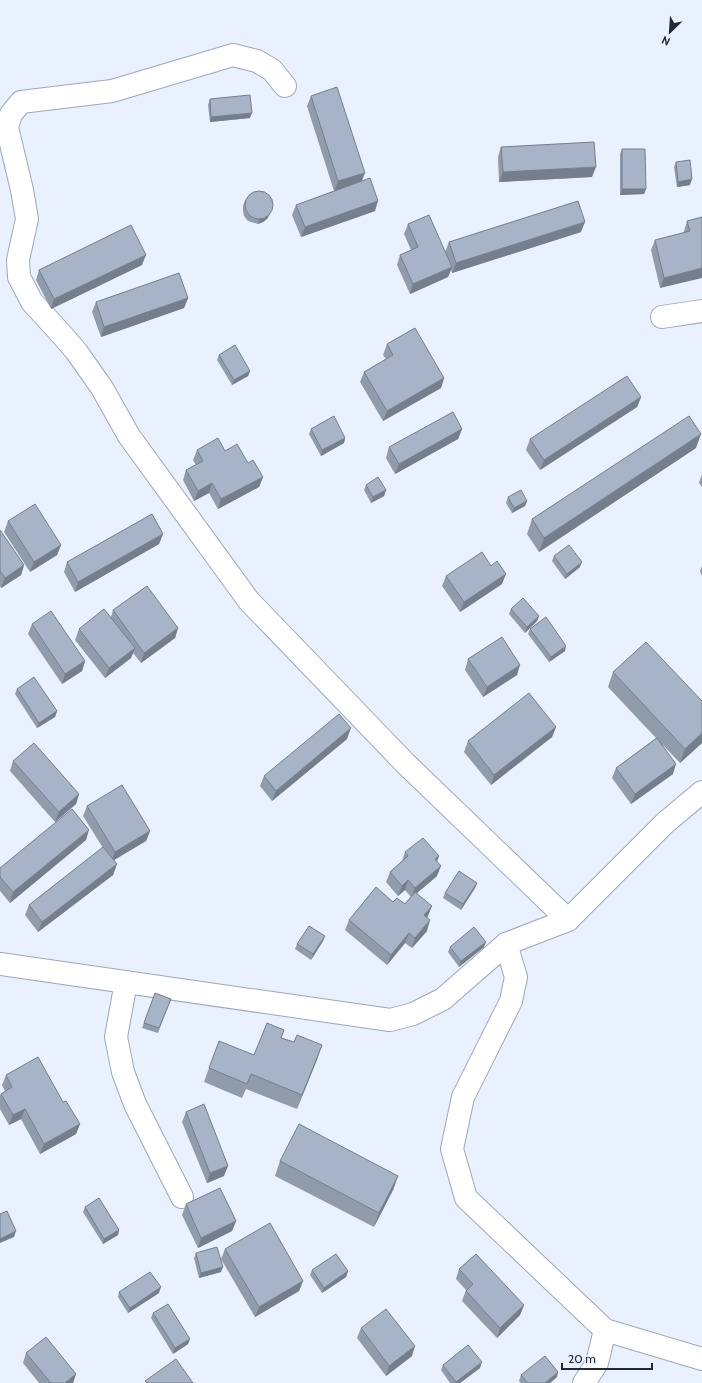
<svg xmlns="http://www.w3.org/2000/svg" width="702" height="1383" font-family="Cabin,sans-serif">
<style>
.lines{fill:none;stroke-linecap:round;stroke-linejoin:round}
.minor-casing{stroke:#9ba8bb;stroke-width:24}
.minor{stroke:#fff;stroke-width:22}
.wall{fill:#909bac}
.shaded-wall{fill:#757e8c}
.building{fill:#a7b4c8;stroke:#757e8c}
</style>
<rect width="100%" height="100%" fill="#e8f1fd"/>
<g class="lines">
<g class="minor-casing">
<g id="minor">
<path d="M285,86l-13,-16 -15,-9 -24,-6 -121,36 -91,11 -10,12 -4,13 15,63 5,29 -9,41 1,17 13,25 31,34 13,15 26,37 27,48 120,165 156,162 163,157"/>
<path d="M662,317l40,-6"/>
<path d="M506,944l10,33 -5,24 -48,96 -11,52 14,49 139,132 97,29"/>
<path d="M0,964l390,56 23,-6 30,-15 63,-55 62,-24 97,-97 37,-31"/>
<path d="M126,982l-10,55 7,35 12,32 47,93"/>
<path d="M584,1383l13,-20 8,-33"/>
</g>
</g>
<use href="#minor" class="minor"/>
</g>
<g class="wall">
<path d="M311,96l51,85 13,30 -74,26 -9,-22 4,-10 38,-14 -27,-85z"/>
<path d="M210,99l40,19 -40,4 -2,-17z"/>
<path d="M501,147l91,30 -93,5 -1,-25z"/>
<path d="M622,149l24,40 -2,5 -24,1v-41z"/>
<path d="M676,162l14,23 -13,2 -3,-20z"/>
<path d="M245,200l25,14 -3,5 -4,3 -5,2 -10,-3 -4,-5 -1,-5v-5z"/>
<path d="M702,217l-42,71 -9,-38 4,-10 29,-7v-2l3,-10z"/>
<path d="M408,224l37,28 4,-10 132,-10 -129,41 -1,-3 -3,7 -38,17 -13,-29 3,-10 11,-5 -7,-16z"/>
<path d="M142,265l-91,44 -15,-29 3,-10z"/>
<path d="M188,298l-4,10 -83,29 -9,-25 4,-10z"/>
<path d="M387,344l57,34 -3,10 -58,33 -23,-39 4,-10 22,-13 -3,-4z"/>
<path d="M219,355l31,16 -2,5 -16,9 -15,-25z"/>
<path d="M641,397l-4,10 -97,63 -14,-20 4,-11z"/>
<path d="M311,429l34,9 -1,5 -23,13 -12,-22z"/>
<path d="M462,429l-4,10 -63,35 -9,-16 3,-11z"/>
<path d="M696,448l-157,104 -12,-18 5,-15z"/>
<path d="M197,450l28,1 23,12 15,14 -4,10 -41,22 -9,-16 -15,8 -11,-21 3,-10 10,-5 -3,-5z"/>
<path d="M702,474v13l-3,-4z"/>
<path d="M366,485l20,5 -2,6 -13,7 -7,-13z"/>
<path d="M508,497l19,4 -2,5 -13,7 -6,-10z"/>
<path d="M8,521l53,24 -4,10 -27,17 -26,-40z"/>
<path d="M0,530l24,35 -3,10 -20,13 -1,-2z"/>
<path d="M163,534l-4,10 -84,48 -11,-20 3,-10z"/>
<path d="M554,556l26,11 -15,12 -13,-18z"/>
<path d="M491,566l11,18 -42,28 -18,-26 4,-10z"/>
<path d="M702,566v10l-2,-5z"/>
<path d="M511,609l28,7 -2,5 -12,12 -16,-19z"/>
<path d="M113,610l65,18 -3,10 -34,25 -8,-10 -2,5 -26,20 -30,-38 4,-11 32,-12z"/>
<path d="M32,624l53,37 -3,10 -20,13 -34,-50z"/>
<path d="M530,629l35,22 -16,11 -21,-28z"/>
<path d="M468,659l49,16 -34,22 -18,-27z"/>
<path d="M613,672l89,71 -22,20 -18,-19 11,30 -42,30 -19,-26 4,-10 40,-30 -48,-51z"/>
<path d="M17,689l40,22 -2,6 -18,11 -22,-34z"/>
<path d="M556,727l-4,10 -61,48 -27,-33 4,-11z"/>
<path d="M347,739l-75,62 -12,-15 4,-10z"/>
<path d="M13,761l66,33 -3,10 -21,18 -45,-51z"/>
<path d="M87,806l63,25 -4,10 -33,19 4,4 -4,11 -75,57 -13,-17 4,-10 74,-57 -20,-32z"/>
<path d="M86,840l-76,63 -10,-12v-23z"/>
<path d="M405,852l34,4 -2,5v15l-21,18 12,22 -1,2v13l-15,17 -7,-5 -18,22 -42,-35 4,-10 44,-18 12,2 6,-7 -6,-7 -7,6 -12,-14 4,-10 12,-11z"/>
<path d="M477,883l-2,5 -14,22 -18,-12 2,-5z"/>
<path d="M325,936l-2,5 -12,19 -16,-11 2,-5z"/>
<path d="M450,947h34l-25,20 -11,-15z"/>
<path d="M155,993l16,6 -13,34 -16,-5z"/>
<path d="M282,1038l12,4 28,3 -25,64 -51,-20 -4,9 -38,-16 5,-14 45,-13z"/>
<path d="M6,1075l57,27 17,22 -4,10 -36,20 -19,-35 -12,6 -9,-16v-13l1,-2 4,-3 -3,-6z"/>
<path d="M186,1112l38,64 -17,7 -25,-61z"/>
<path d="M280,1161l118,15 -5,14 -19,37 -99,-51z"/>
<path d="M186,1204l50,17 -4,10 -34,17 -16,-33z"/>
<path d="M85,1207l34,23 -1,5 -15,9 -20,-32z"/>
<path d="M225,1249l78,32 -4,10 -44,26 -34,-58z"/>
<path d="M196,1253l25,19 -22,6 -5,-20z"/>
<path d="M459,1269l65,36 -4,10 -23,23 -35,-37 4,-11 -10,-11z"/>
<path d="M312,1270l36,1 -2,6 -24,16 -12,-18z"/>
<path d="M119,1292l40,1 -31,20 -10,-16z"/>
<path d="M153,1313l35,31 -15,10 -22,-36z"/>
<path d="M361,1328l51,28 -26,20 -29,-38z"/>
<path d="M26,1353l50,21 -3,9h-34l-16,-20z"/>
<path d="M443,1365l37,3 -20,15h-10l-9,-13z"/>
<path d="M521,1375l36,2 -7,6h-29l-2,-2z"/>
</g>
<g class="shaded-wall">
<path d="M252,113l-2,5 -40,4 1,-5z"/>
<path d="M596,167l-4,10 -93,5 4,-10z"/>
<path d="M365,173l-4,10 -27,9 4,-11z"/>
<path d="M692,179l-2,6 -13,2 1,-5z"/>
<path d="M622,189h24l-2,5 -24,1z"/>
<path d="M378,201l-3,10 -74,26 4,-10z"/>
<path d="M272,209l-5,10 -4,3 -5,2 2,-5z"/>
<path d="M585,222l-4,10 -129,41 4,-10z"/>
<path d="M146,255l-4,10 -91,44 3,-10z"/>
<path d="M452,267l-4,10 -38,17 3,-10z"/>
<path d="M702,268v10l-42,10 4,-10z"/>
<path d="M188,298l-4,10 -83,29 3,-10z"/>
<path d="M250,371l-2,5 -16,9 2,-5z"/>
<path d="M444,378l-3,10 -58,33 4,-10z"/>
<path d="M641,397l-4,10 -97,63 4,-10z"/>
<path d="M462,429l-4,10 -63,35 4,-10z"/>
<path d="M701,434l-5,14 -157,104 5,-14z"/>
<path d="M345,438l-1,5 -23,13 1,-6z"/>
<path d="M263,477l-4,10 -41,22 3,-10z"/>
<path d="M212,483l-3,10 -15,8 4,-10z"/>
<path d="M386,490l-2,6 -13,7 2,-6z"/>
<path d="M527,501l-2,5 -13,7 2,-5z"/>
<path d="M163,534l-4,10 -84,48 3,-10z"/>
<path d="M61,545l-4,10 -27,17 4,-10z"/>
<path d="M582,562l-2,5 -15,12 2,-5z"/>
<path d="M24,565l-3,10 -20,13 4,-10z"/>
<path d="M506,574l-4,10 -42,28 4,-10z"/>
<path d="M539,616l-2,5 -12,12 2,-6z"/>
<path d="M178,628l-3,10 -34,25 3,-10z"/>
<path d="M566,646l-1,5 -16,11 2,-5z"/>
<path d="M135,648l-4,10 -26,20 4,-10z"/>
<path d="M85,661l-3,10 -20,13 3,-10z"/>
<path d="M520,665l-3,10 -34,22 4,-10z"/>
<path d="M57,711l-2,6 -18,11 2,-5z"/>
<path d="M556,727l-4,10 -61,48 3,-10z"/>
<path d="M351,728l-4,11 -75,62 4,-10z"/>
<path d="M702,733v10l-22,20 5,-14z"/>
<path d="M676,764l-3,10 -42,30 4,-10z"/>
<path d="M79,794l-3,10 -21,18 4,-10z"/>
<path d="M89,830l-3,10 -76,63 3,-11z"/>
<path d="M150,831l-4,10 -35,21 4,-10z"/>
<path d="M439,856l-4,10v-7z"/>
<path d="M117,864l-4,11 -75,57 4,-10z"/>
<path d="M441,866l-4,10 -26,22 4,-10z"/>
<path d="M408,880l-3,10 -7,6 4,-10z"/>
<path d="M477,883l-2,5 -14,22 2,-6z"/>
<path d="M432,906l-4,10 -8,9 4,-10z"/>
<path d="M430,920l-3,11 -15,17 3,-10z"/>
<path d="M409,933l-4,10 -18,22 4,-10z"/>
<path d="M325,936l-2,5 -12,19 2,-6z"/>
<path d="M486,942l-2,5 -25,20 2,-6z"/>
<path d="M322,1045l-5,15 -20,49 5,-14z"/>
<path d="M25,1109l-4,10 -12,6 4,-10z"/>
<path d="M80,1124l-4,10 -36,20 4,-10z"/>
<path d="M228,1166l-4,10 -17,7 3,-10z"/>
<path d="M398,1176l-5,14 -19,37 5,-14z"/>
<path d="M236,1221l-4,10 -34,17 3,-10z"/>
<path d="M119,1230l-1,5 -15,9 1,-5z"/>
<path d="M16,1231l-2,6 -14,6v-4z"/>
<path d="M223,1267l-2,5 -22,6 2,-5z"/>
<path d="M348,1271l-2,6 -24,16 2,-5z"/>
<path d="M303,1281l-4,10 -44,26 4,-10z"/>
<path d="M161,1287l-2,6 -31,20 2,-5z"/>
<path d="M524,1305l-4,10 -23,23 3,-10z"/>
<path d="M190,1339l-2,5 -15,10 2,-6z"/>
<path d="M415,1346l-3,10 -26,20 3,-10z"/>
<path d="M482,1362l-2,6 -20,15h-5l1,-1z"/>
<path d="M558,1372l-1,5 -7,6h-5z"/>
<path d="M76,1374l-3,9h-8z"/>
</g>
<g class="building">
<path d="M337,87l28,86 -27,8 -27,-85z"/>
<path d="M250,95l2,18 -41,4 -1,-18z"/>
<path d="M594,142l2,25 -93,5 -2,-25z"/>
<path d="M622,149h23l1,40h-24z"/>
<path d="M690,160l2,19 -14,3 -2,-20z"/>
<path d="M370,178l8,23 -73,26 -9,-22z"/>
<circle cx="259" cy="205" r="14"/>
<path d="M578,201l7,21 -129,41 -7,-21z"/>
<path d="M429,215l23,52 -39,17 -13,-29 18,-8 -10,-23z"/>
<path d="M702,217v51l-38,10 -9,-38 35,-9 -3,-10z"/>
<path d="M131,225l15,30 -92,44 -15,-29z"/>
<path d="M179,273l9,25 -84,29 -8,-25z"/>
<path d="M415,328l29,50 -57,33 -23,-39 29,-17 -6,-11z"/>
<path d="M235,345l15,26 -16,9 -15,-25z"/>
<path d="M627,376l14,21 -97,63 -14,-21z"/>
<path d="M453,412l9,17 -63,35 -10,-17z"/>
<path d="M334,416l11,22 -23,12 -11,-21z"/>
<path d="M689,416l12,18 -157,104 -12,-19z"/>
<path d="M218,438l7,13 12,-7 11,19 5,-3 10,17 -42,22 -9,-16 -14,8 -12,-21 17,-9 -6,-11z"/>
<path d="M378,477l8,13 -13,7 -7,-12z"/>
<path d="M521,490l6,11 -13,7 -6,-11z"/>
<path d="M35,504l26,41 -27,17 -26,-41z"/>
<path d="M152,514l11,20 -85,48 -11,-20z"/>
<path d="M0,530l24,35 -19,13 -5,-7z"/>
<path d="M569,545l13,17 -15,12 -13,-18z"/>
<path d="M482,552l9,14 6,-5 9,13 -42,28 -18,-26z"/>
<path d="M147,586l31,42 -34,25 -31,-43z"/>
<path d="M523,598l16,18 -12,11 -16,-18z"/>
<path d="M104,609l31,39 -26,20 -30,-39z"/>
<path d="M51,611l34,50 -20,13 -33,-50z"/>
<path d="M546,617l20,29 -15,11 -21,-28z"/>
<path d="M502,637l18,28 -33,22 -19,-28z"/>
<path d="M646,642l56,59v32l-17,16 -72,-77z"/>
<path d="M34,677l23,34 -18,12 -22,-34z"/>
<path d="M529,693l27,34 -62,48 -26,-34z"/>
<path d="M339,714l12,14 -75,63 -12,-15z"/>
<path d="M657,738l19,26 -41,30 -19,-26z"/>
<path d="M34,743l45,51 -20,18 -46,-51z"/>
<path d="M122,785l28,46 -35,21 -28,-46z"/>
<path d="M72,809l17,21 -76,62 -13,-15v-9z"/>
<path d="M423,838l16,18 -4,3 6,7 -26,22 -7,-8 -6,6 -12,-14 18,-16 -3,-4z"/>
<path d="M103,847l14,17 -75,58 -13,-17z"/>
<path d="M459,871l18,12 -14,21 -18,-11z"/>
<path d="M376,887l17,15 4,-4 8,6 10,-12 17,14 -8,9 6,5 -15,18 -6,-5 -18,22 -42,-35z"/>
<path d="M309,926l16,10 -12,18 -16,-10z"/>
<path d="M474,927l12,15 -25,19 -11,-14z"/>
<path d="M155,993l16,6 -12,29 -15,-5z"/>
<path d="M267,1023l17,7 -3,8 13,4 3,-7 25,10 -20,50 -51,-21 -4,10 -38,-16 10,-27 35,14z"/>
<path d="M38,1057l25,45 3,-1 14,23 -36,20 -19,-35 -12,6 -12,-21 11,-7 -6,-12z"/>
<path d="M204,1104l24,62 -18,7 -24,-61z"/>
<path d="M299,1124l99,52 -19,37 -99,-52z"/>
<path d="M220,1188l16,33 -35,17 -15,-34z"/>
<path d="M99,1198l20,32 -15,9 -19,-32z"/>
<path d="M7,1211l9,20 -16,8v-25z"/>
<path d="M270,1223l33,58 -44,26 -34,-58z"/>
<path d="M217,1247l6,20 -22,6 -5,-20z"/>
<path d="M336,1254l12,17 -24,17 -12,-18z"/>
<path d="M476,1254l48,51 -24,23 -34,-37 7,-7 -14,-15z"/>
<path d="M150,1272l11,15 -31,21 -11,-16z"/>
<path d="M168,1304l22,35 -15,9 -22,-35z"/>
<path d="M386,1309l29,37 -26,20 -28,-38z"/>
<path d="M46,1337l30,37 -11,9h-14l-25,-30z"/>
<path d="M468,1345l14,17 -26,20 -13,-17z"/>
<path d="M545,1356l13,16 -13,11h-17l-7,-8z"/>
<path d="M176,1359l17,24h-46l-2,-2z"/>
</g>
<g transform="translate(670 32) rotate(205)" stroke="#e8f1fd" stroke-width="3" paint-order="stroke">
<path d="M0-3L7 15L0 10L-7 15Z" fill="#242931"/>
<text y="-6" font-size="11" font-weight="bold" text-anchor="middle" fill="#242931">N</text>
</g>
<path d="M562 1363v6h90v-6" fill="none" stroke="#242931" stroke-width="2"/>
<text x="568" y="1363" font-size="12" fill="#242931" stroke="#e8f1fd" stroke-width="3" paint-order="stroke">20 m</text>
</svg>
